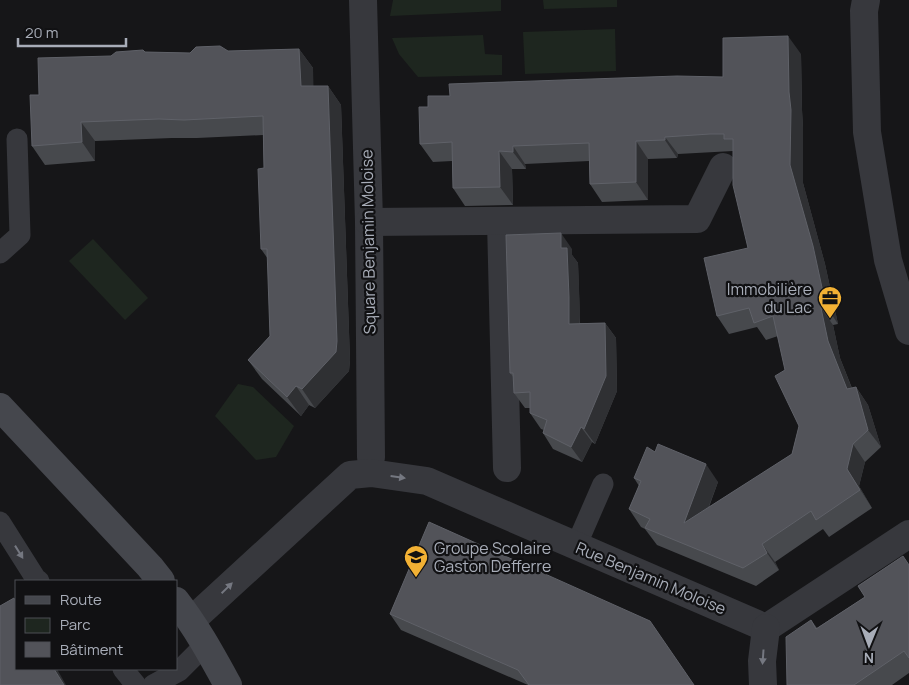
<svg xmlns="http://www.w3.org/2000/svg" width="909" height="685" font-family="Manrope,sans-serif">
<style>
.green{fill:#1e261f}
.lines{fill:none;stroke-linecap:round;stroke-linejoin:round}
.lane{stroke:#37383d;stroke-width:21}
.street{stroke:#37383d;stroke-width:28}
.secondary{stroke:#45474d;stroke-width:28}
.wall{fill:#47494d}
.shaded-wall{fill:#2f3033}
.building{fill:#525359;stroke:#5f6168}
.oneway{fill:#757881}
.labels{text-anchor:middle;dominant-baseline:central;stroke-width:4.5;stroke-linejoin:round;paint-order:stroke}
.street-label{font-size:16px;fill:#a8adb8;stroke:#111113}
.poi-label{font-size:16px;fill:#a8adb8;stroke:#111113;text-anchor:end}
</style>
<rect width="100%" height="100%" fill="#161618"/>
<g class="green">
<path d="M393,0h108v11l-111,5z"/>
<path d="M543,0h74v7l-73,2z"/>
<path d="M615,29l1,42 -91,3 -2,-42z"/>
<path d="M483,35l2,19 17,1v20l-84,2 -19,-23 -7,-16z"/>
<path d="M93,239l55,59 -23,22 -56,-59z"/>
<path d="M238,384l15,3 41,39 -18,31 -20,3 -41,-44z"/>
</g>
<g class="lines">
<g class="lane">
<path d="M0,253l20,-18 -3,-96"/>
<path d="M0,522l36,57 3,2"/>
<path d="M576,546l27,-62"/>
<path d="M123,669l13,16"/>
<path d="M153,685l26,-14 27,-27"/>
</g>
<g class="street">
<path d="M363,0l6,222 2,235"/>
<path d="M866,0l-2,11 3,121 21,128 21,71"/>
<path d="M501,221l6,247"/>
<path d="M369,222l328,-3 26,-52"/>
<path d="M191,621l159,-146 21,-2 56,8 339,147"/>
<path d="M766,628l143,-94"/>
<path d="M763,685l-1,-24 4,-33"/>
</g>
<g class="secondary">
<path d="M0,407l150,160 11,14"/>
<path d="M176,601c21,27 36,55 52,84"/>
</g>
</g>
<g class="wall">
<path d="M299,49l14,19v18h15l13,19 9,255 -1,11 -34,37 -6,-3 -8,11 -39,-37 -14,-19 22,-24 -2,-77 -7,-10 3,-81 -1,-33 -66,3h-25l-77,3v20l-50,4 -13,-19 7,-51 72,-39 34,-4 45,1z"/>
<path d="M801,54l1,56 1,18v55l22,81 13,60 -5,1 7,33 12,30 4,-1 12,18 13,42 -16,15 -6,24 13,22 -43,29 -6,-8 -48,33 4,8 -23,16 -99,-41 -12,-16 -4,-2 -12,-18 10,-23 -5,-8 21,-26 63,30 -9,25 83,-53 7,-28 -21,-90 -12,4 -9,-13 -28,7 -12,-18 31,-68 -15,-97 -55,3 -1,4 -29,1v41l-46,2 -12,-18 -1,-23 -64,3 1,5h-14l1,36 -48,1 -12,-18 -1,-27 -19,1 -13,-18 8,-37 22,-11 273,-19z"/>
<path d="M572,249v6l6,8 2,60h25l11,15 1,53 -22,53 -3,-2 -10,20 -29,-13 -10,-16 1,-3 -3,-1 -11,-16v-5h-5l-11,-15v-15l-4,-5z"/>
<path d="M909,565v108l-17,12h-105l24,-65 6,8 48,-31z"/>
<path d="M390,614l304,71h-166l-127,-55z"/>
</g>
<g class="shaded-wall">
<path d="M788,36l13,18 1,56 1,18v55l22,81 13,60 -12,-18 -36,-141z"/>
<path d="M299,49l14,19 1,37 -13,-19z"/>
<path d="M328,86l13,19 9,255 -1,11 -34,37 -13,-19z"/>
<path d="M81,122l14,19v20l-13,-19z"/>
<path d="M665,137l13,17 -1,4 -12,-18z"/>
<path d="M636,141l12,18v41l-12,-18z"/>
<path d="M513,146l12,18 1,5 -13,-17z"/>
<path d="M499,151l13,18 1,36 -13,-18z"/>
<path d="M561,233l11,16v6l6,8 2,50 -1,26 -10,-15 -8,-76z"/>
<path d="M821,308l12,17 7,33 19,49 -12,-18 -19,-48z"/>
<path d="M605,323l11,15 1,53 -22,53 -11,-15z"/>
<path d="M296,386l13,19 -8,11 -14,-19z"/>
<path d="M856,387l12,18 13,42 -13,-17z"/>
<path d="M581,427l11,15 -10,20 -11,-15z"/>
<path d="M853,444l12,18 -6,24 13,22 -25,-39z"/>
<path d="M706,464l12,18 -22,58 -12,-17z"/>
<path d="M762,544l13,18 4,8 -12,-17z"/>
<path d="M54,669h3l9,16h-2z"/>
</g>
<g class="building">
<path d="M788,36l1,56 2,18 -1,55 23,81 13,60 -5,2 7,33 19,48 9,-2 12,43 -15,14 -6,25 13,21 -44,30 -5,-9 -49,33 5,9 -24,15 -98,-40 5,-9 -21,-10 12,-28 -7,-3 13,-31 8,5 3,-8 48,20 -22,59 108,-69 7,-28 -24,-50 10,-6 -12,-54 -19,7 -5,-15 -32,8 -13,-58 44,-10 -15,-63v-46h-9v-5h-14l-45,3v3l-29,1v41l-46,2 -1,-41 -76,3v6l-14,-1 1,36 -47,1 -1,-46 -32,2 -1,-37h9v-11h22l-1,-12 228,-8 46,1v-39z"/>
<path d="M220,46l8,5 71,-2 2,37h27l9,255 -1,11 -34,37 -6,-3 -9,11 -39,-37 22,-24 -3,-87h-6l-3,-80 6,-1 -1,-52 -79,4 -25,-1 -78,3 1,20 -50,4 -2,-51h9l-1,-37 73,-2 5,-4 27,-2 2,2 45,1 6,-6z"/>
<path d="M561,233v15h6l2,49v27l36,-1 1,53 -22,53 -3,-2 -10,20 -28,-14 4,-13 -17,-7v-21l-16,1 -1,-20h-3l-4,-138z"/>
<path d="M429,522l221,99 44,64h-165l-11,-15 -128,-56z"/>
<path d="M903,556l6,9v93l-5,-7 -50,34h-67l-1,-48 25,-17 5,9 49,-32 -7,-11z"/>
<path d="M14,598l2,5v66h38l10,16h-64v-79z"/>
</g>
<defs><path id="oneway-solid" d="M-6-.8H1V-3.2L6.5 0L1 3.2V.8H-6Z" transform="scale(1.25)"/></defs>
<g class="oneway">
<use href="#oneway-solid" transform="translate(398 477) rotate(8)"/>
<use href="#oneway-solid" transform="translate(19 552) rotate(58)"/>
<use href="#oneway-solid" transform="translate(227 588) rotate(-44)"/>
<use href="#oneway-solid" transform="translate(763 657) rotate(94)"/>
</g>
<defs>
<g id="office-pin" transform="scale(1.25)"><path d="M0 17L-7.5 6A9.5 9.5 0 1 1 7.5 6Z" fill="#f2b134" stroke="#111113"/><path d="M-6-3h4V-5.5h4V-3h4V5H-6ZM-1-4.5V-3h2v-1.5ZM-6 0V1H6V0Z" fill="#111"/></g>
<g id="school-pin" transform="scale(1.25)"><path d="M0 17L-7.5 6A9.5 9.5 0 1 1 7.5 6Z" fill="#f2b134" stroke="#111113"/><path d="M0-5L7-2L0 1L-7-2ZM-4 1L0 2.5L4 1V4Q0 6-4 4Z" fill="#111"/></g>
</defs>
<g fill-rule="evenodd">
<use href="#office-pin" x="830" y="298"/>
<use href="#school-pin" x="416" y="557"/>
</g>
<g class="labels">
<g class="street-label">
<text transform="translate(368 242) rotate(-91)">Square Benjamin Moloise</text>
<text transform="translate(651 578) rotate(23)">Rue Benjamin Moloise</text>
</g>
<g class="poi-label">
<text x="812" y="289">Immobilière<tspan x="812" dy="18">du Lac</tspan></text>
<text x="434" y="548" text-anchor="start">Groupe Scolaire<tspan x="434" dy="18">Gaston Defferre</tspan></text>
</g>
</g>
<rect x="15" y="580" width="162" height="90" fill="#111113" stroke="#4d4f55"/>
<rect x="25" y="596" width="25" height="8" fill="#45474d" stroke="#4d4f55"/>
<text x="60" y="605" font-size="15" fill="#a8adb8">Route</text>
<rect x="25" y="618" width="25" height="15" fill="#1e261f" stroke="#4d4f55"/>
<text x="60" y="630" font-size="15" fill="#a8adb8">Parc</text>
<rect x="25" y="642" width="25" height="15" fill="#525359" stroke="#4d4f55"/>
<text x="60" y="655" font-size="15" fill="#a8adb8">Bâtiment</text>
<g transform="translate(869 645) rotate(181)" stroke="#111113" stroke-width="4" paint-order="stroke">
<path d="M0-4L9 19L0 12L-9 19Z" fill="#a8adb8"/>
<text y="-8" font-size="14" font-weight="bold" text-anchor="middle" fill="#a8adb8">N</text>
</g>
<path d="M18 38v8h108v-8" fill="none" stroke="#a8adb8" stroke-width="2.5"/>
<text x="25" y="38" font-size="15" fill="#a8adb8" stroke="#111113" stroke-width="4" paint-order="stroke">20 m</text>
</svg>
